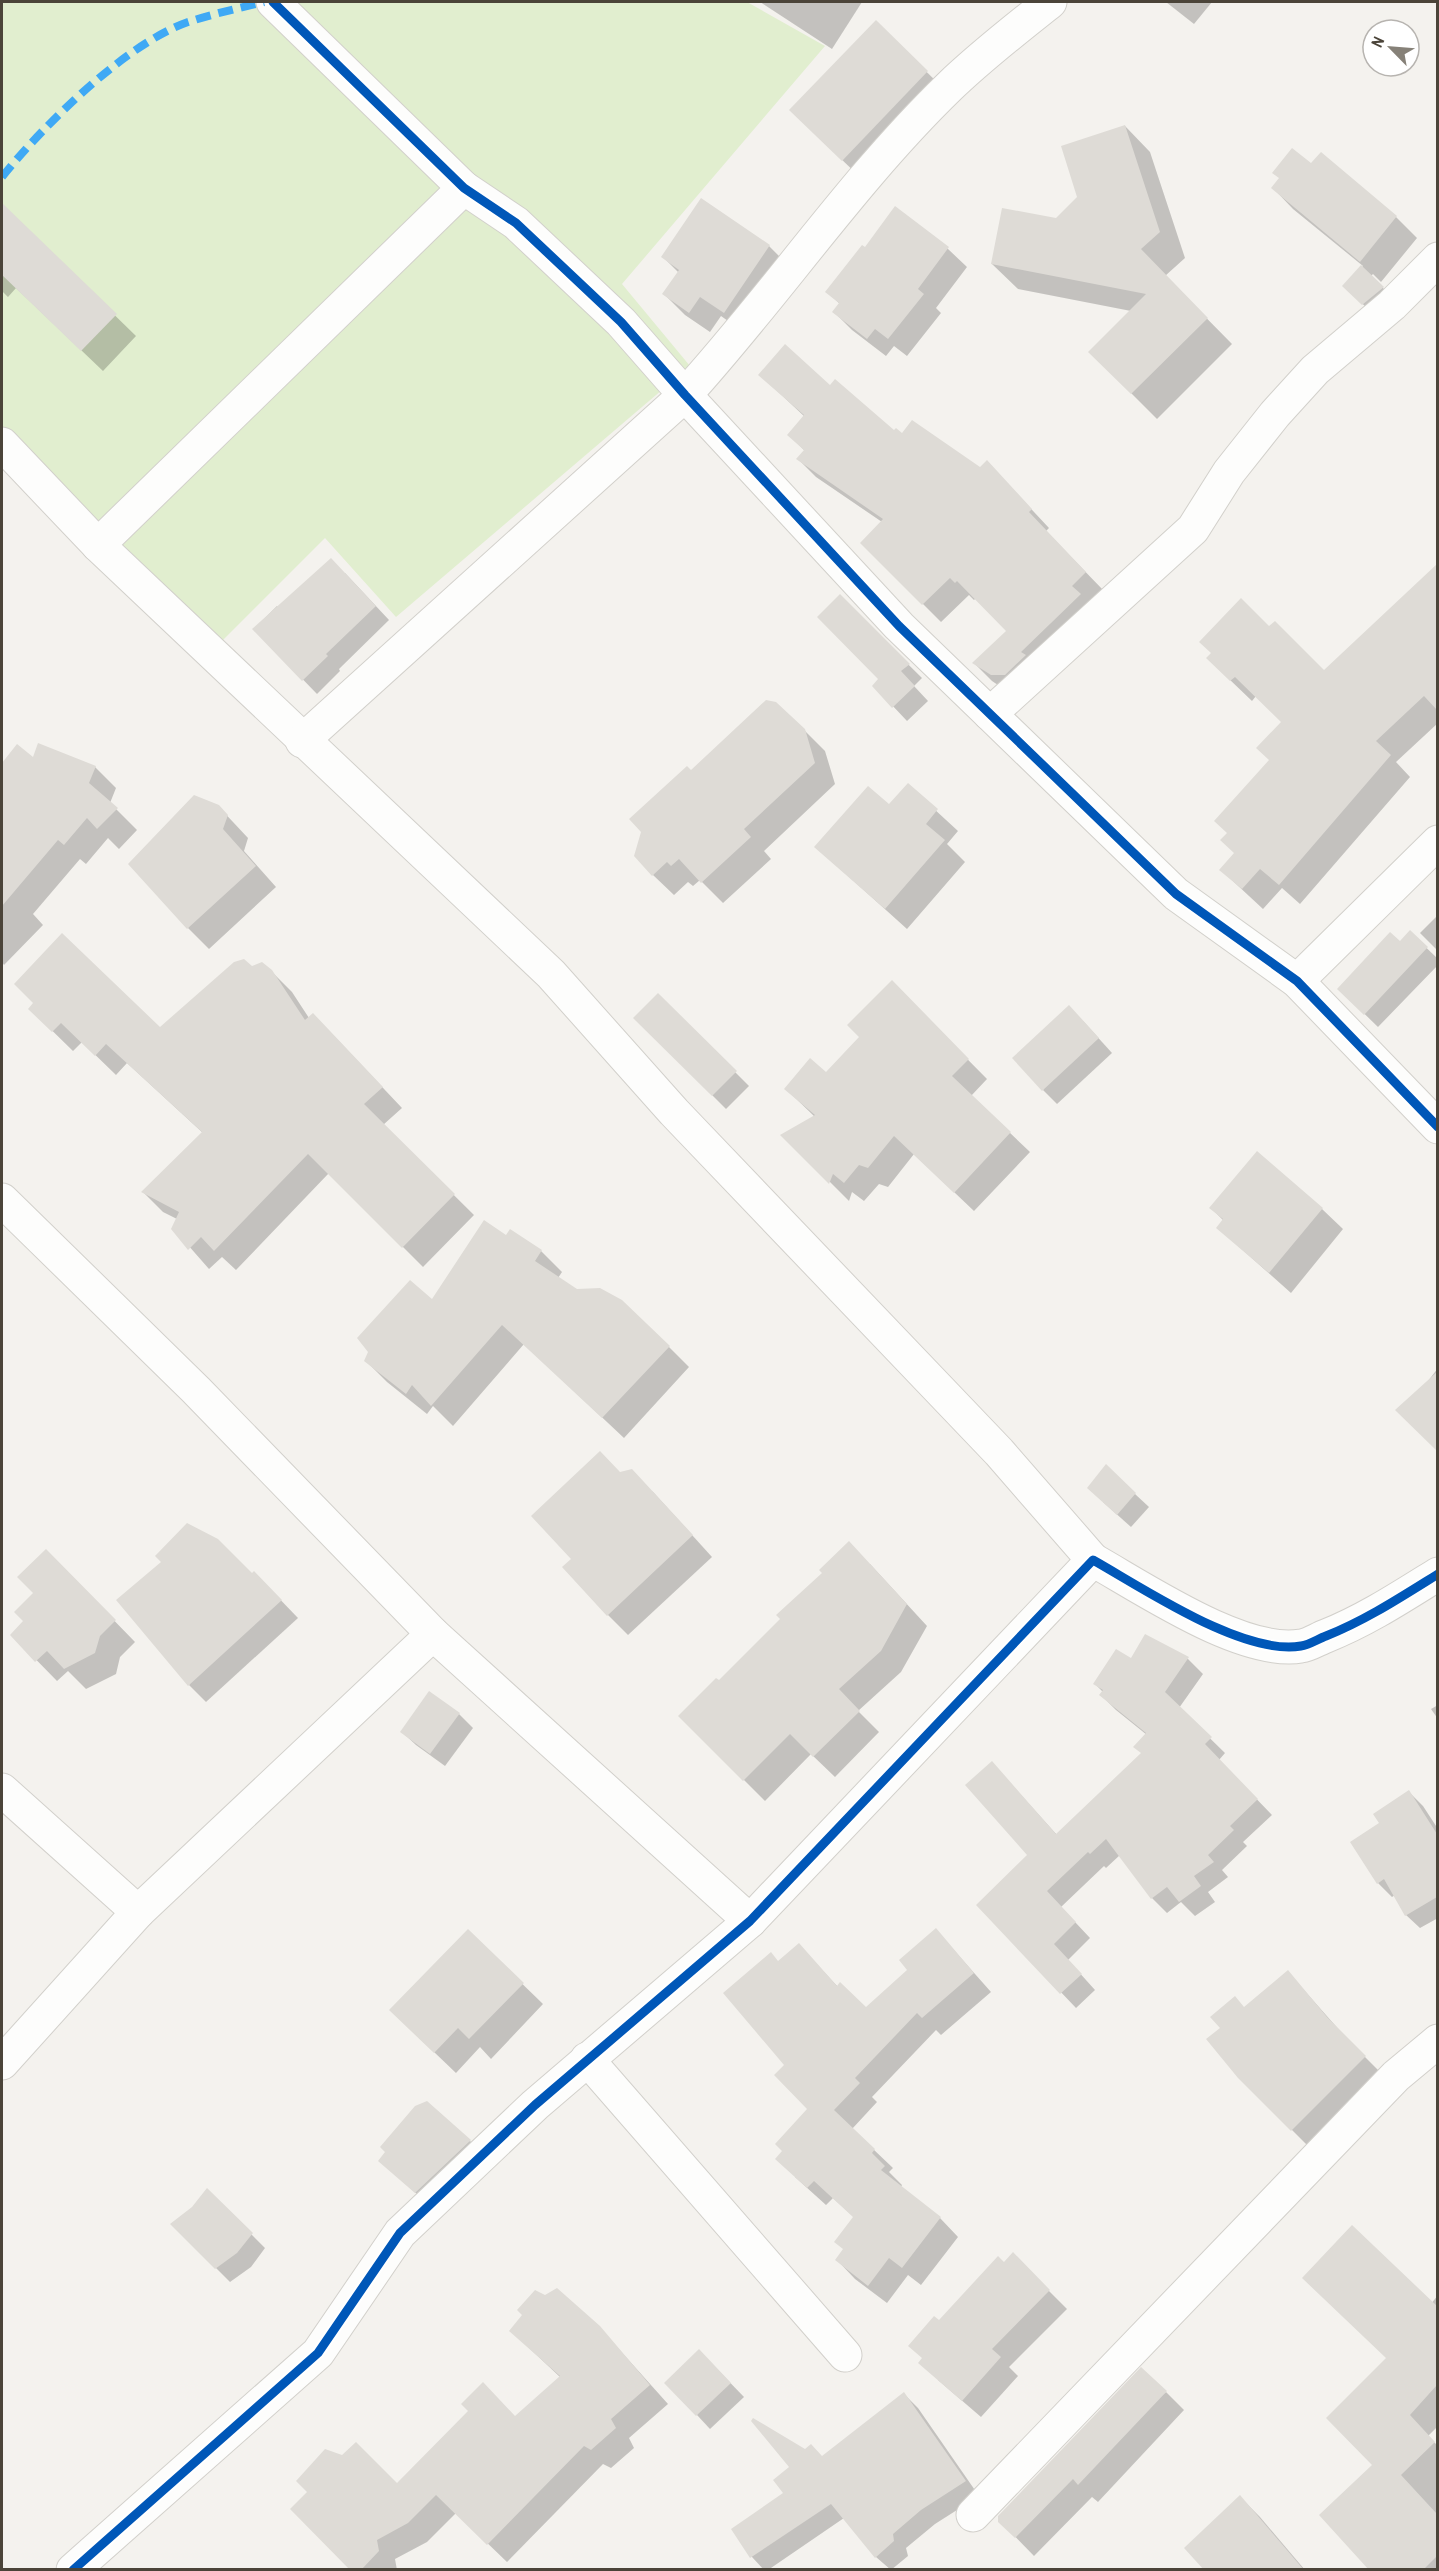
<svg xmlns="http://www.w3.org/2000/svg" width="1439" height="2571" font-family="'Archivo Narrow',sans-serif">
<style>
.green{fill:#e1eecf}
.shadow{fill:#0003}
.building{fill:#dedbd6}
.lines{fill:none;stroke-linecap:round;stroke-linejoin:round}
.minor-casing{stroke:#d2d0cb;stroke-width:35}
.minor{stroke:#fdfdfc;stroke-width:33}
.quiet{stroke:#3fa9f5;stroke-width:8;stroke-dasharray:15 8;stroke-linecap:butt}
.cycleway-casing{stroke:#fff;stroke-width:13}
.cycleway{stroke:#0057b8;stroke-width:9}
</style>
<rect width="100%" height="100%" fill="#f4f2ee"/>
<path class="green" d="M2,2h745l78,44 -203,238 68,82 -294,251 -71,-79 -112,112 -211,-210z"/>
<g class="shadow">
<path d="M760,2h102l-30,47z"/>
<path d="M1166,2h46l-18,22z"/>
<path d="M876,22l72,71 -85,87 -51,-49z"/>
<path d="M1125,126l25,26 35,106 -20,18 67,68 -75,75 -67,-67 41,-41 -113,-22 -26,-25 64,-44 23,-23z"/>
<path d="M1321,154l75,63 21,21 -36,44 -8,-8 -2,2 18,18 -19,17 -26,-25 19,-20 -70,-57 -20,-21 38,-23z"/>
<path d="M895,208l53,41 19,18 -31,41 5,5 -34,43 -13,-10 -8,10 -34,-26 -18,-18 6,-8 -13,-12 38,-43z"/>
<path d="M10,213l126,123 -33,35 -87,-83 -8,9 -6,-6v-69z"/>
<path d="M769,246l21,21 -45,66 -24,-17 -11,16 -25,-17 -21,-21 15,-21 -16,-16z"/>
<path d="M760,375l70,12 65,45 110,49 44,47 -3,3 58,60 -94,102 -18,-12 -18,-18 34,-32 -32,-33 -2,2 -5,-5 -28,27 -79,-79 20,-21 -66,-45 -18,-18 7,-8 -16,-16 16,-18z"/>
<path d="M1438,566v157l-42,39 14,15 -110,127 -18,-16 -19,21 -42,-39 15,-17 -8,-20 42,-73 13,-38 -27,-26 -4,5 -24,-23 41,-50 55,44z"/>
<path d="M345,573l44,47 -50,49 1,2 -23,23 -63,-65 23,-23 3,3z"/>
<path d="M840,597l82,81 -8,8 14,15 -21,20 -33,-35 6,-7z"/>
<path d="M804,730l21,21 10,33 -71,67 7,8 -48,44 -23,-23 -7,6 -5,-4 -14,13 -21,-20 38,-103z"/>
<path d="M18,746l15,14 62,7 21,21 -6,15 27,27 -18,19 -11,-11 -22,26 -6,-5 -47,55 10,11 -39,40 -2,-3v-196z"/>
<path d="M908,785l50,46 -11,13 18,18 -58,67 -91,-82 73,-41z"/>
<path d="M218,806l30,32 -4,13 32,36 -67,62 -21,-21z"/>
<path d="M1438,915v36l-18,-18z"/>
<path d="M1410,932l28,27v6l-60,62 -39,-38 61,-46z"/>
<path d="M251,968l20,3 21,21 17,26 24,17 69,73 -19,17 91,90 -51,52 -94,-94 -93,97 -14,-13 -13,12 -36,-41 4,-9 -14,-7 -20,-20 60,-59 -76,-70 -11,12 -34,-33 -9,9 -43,-42 130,20z"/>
<path d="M892,983l95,96 -16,17 59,56 -56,59 -60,-57 -26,33 -9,-3 -15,17 -12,-9 -3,9 -66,-66 32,-18 -29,-28 40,-15 36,-37z"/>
<path d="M658,995l91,91 -23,23 -91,-91z"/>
<path d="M1083,1021l29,32 -55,51 -14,-14z"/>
<path d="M1211,1208l111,1 21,20 -52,64 -73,-65 6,-7z"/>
<path d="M506,1237l35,14 21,21 -4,6 111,69 20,20 -65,71 -100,-94 -71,82 -20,-20 -6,8 -40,-32 -21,-21z"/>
<path d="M1438,1368v82l-41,-40 28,-25z"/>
<path d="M621,1473l32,19 59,65 -84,78 -20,-20 -35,-56z"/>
<path d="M1135,1494l14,13 -18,20 -28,-25z"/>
<path d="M870,1564l57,62 -26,46 -43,39 21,21 -44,45 -24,-23 -46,47 -85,-85 39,-33 63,-64z"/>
<path d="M67,1572l68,70 -15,15 -4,17 -30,15 -18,-18 -11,10 -45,-46z"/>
<path d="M252,1575l19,15 27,28 -92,84 -17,-17z"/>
<path d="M1188,1659l15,15 -24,34 46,45 -6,7 53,55 -29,27 4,4 -25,24 6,7 -20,15 7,10 -20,14 -14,-14 -14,11 -15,-15 -32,-43 -14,13 -2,-2 -43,41 29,31 -22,22 27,30 -19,18 -98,-103 51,-50 -37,-92 65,72 86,-81 4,-19 -31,-25 -15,-15 2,-3 -8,-8 37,-24z"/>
<path d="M1438,1705v14l-7,-10z"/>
<path d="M459,1714l14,14 -28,38 -29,-21 -14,-13z"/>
<path d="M1409,1792l14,14 15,23v89l-18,10 -14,-13 -11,-20 -3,2 -14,-14 3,-59z"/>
<path d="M936,1930l55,62 -50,43 -5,-5 -64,67 5,5 -25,27 41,39 -4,4 13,13 -1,2 39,31 18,19 -37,48 -13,-10 -21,28 -32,-24 -18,-19 7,-10 11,-32 -22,-20 -7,7 -31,-28 14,-68 -23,-44 -7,-103 20,-17 39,42 28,22 43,-39z"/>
<path d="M468,1931l75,73 -52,55 -11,-12 -24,26 -44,-42z"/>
<path d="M1288,1972l60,68 38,38 -73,73 -74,-74 6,-69z"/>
<path d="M470,2141l21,20 -54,51 -57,-51z"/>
<path d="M207,2190l58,58 -14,19 -21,15 -58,-58 21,-16z"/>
<path d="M1013,2255l54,54 -58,58 9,9 -37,41 -43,-37 1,-58z"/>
<path d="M1438,2295v131l-10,10 10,10v124h-67l3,-105 14,-106z"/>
<path d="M599,2327l69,77 -39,34 5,10 -23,20 -8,-4 -96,98 -51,-49 -29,29 -32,17 2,11h-45l45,-85 118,-68 45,-40 -49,-46z"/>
<path d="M713,2365l31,32 -34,32 -13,-14z"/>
<path d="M1166,2392l18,18 -86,92 -6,-5 -58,59 -34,-35z"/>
<path d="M904,2394l14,14 61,88 -44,28 -29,24 2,8 -17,14 -15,-13 -32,-39 -76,52h-4l-12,-13 -19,-28 53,-35 5,-27 14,-16 17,6z"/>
<path d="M1240,2497l20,20 45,53h-99z"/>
</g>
<g class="building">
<path d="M876,20l52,51 -86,90 -53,-51z"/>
<path d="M1125,125l35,107 -19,17 67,69 -77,76 -43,-42 58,-58 -155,-30 11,-56 54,10 21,-21 -16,-51z"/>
<path d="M1292,148l19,15 10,-11 76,64 -37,46 -89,-74 8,-10 -7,-5z"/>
<path d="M701,198l69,47 -46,68 -24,-16 -11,16 -27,-19 17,-24 -18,-13z"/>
<path d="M2,203l115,111 -36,37 -79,-76z"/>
<path d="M895,206l54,41 -31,42 6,5 -36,45 -13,-10 -8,10 -35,-27 7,-9 -14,-11 37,-47 3,2z"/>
<path d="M1361,265l23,22 -22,18 -20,-19z"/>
<path d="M785,344l45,41 5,-6 59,51 2,-2 6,5 10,-13 68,47 7,-7 45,49 -3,3 57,60 -14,14 9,8 -60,58 5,3 -21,20h-14l-19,-12 34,-32 -49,-50 -2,2 -5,-5 -28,27 -62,-62 23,-24 -87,-60 8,-9 -17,-15 17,-20 -46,-40z"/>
<path d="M331,558l45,48 -50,48 2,2 -26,25 -50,-52z"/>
<path d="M1437,564v146l-13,-14 -48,45 15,14 -112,130 -19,-16 -18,20 -23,-19 15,-17 -14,-13 7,-7 -13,-12 55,-61 -13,-12 25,-26 -46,-45 -5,4 -24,-23 5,-5 -12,-11 42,-44 28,28 6,-5 49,49z"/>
<path d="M840,594l70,70 -9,7 14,15 -23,22 -20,-22 6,-7 -61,-62z"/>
<path d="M766,700l10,2 29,27 10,34 -71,66 7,8 -50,46 -22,-24 -8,7 -4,-4 -15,14 -18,-20 7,-24 -12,-13 58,-53 4,4z"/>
<path d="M38,743l58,23 -7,17 29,25 -21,21 -10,-11 -23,27 -6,-5 -56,66v-143l15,-19 16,13z"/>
<path d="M908,783l30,26 -12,15 19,16 -60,69 -71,-62 54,-61 21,18z"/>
<path d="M194,795l25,10 9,10 -5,14 33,37 -69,63 -59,-65z"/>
<path d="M1410,930l18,17 -64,68 -27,-26 53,-57 10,9z"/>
<path d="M62,933l98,94 74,-65 10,-3 8,7 10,-4 10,8 33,50 8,-7 70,74 -19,17 91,90 -53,54 -94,-94 -94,97 -13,-14 -13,13 -17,-21 8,-17 -38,-20 61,-60 -96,-88 -11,12 -34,-33 -9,9 -24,-23 5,-6 -19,-19z"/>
<path d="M892,980l77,79 -17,17 59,56 -57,61 -60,-57 -26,32 -9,-3 -15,18 -11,-9 -4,10 -49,-49 35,-20 -31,-26 26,-31 16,14 33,-35 -12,-12z"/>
<path d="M658,993l79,78 -25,25 -79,-78z"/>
<path d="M1069,1005l30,33 -57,53 -30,-33z"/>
<path d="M1257,1151l66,57 -54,65 -53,-45 7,-9 -14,-11z"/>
<path d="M484,1220l22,15 4,-6 32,21 -7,11 42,28 23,-1 22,12 48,46 -68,72 -100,-93 -71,81 -19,-21 -6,9 -42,-33 4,-9 -11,-14 53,-58 22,19z"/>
<path d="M1437,1372v79l-42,-41z"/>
<path d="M600,1451l20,21 12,-3 61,66 -86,81 -45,-49 9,-8 -40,-43z"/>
<path d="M1106,1464l30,29 -19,22 -30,-27z"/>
<path d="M187,1523l31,16 34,34 2,-2 28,29 -94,86 -72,-86 45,-38 -6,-6z"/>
<path d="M849,1541l58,63 -26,47 -42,38 21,22 -47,46 -23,-23 -47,47 -65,-65 38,-38 3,2 61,-61 -4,-4 46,-42 -3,-3z"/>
<path d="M46,1549l70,71 -16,16 -5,17 -31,16 -17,-18 -12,11 -25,-27 13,-14 -9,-9 19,-19 -16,-16z"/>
<path d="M1145,1634l44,23 -24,35 47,45 -7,7 53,55 -28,27 4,4 -26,25 6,7 -20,14 7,10 -22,16 -12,-15 -16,12 -45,-60 -16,15 -2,-2 -41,39 29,31 -22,22 28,30 -22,20 -84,-89 51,-50 -62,-70 27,-24 64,73 85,-81 -8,-6 13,-14 -47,-38 4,-5 -10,-6 23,-35 15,9z"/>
<path d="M429,1691l31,22 -30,41 -30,-22z"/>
<path d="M1409,1790l28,44v63l-32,19 -21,-37 -7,5 -27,-42 29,-19 -6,-9z"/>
<path d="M936,1928l38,45 -52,45 -5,-5 -62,65 5,5 -26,27 41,39 -3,4 13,13 -4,4 60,47 -39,51 -13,-10 -21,28 -33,-26 8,-11 -9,-7 19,-25 -39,-36 -7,7 -32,-29 7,-8 -7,-7 32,-35 -33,-34 10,-10 -61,-72 48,-41 7,9 21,-18 38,43 3,-4 26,25 41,-37 -8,-10z"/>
<path d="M468,1929l56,54 -55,56 -11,-11 -24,25 -45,-43z"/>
<path d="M1288,1970l39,47 39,39 -75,75 -53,-53 -32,-39 14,-11 -10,-11 25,-21 9,11z"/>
<path d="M427,2101l44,39 -56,53 -37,-32 7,-9 -5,-5 35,-41z"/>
<path d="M207,2188l46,45 -16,20 -22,16 -45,-45 22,-17z"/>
<path d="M1352,2225l85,81v79l-27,30 25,27 -34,33 36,39v42l-14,14h-54l-50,-55 53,-50 -46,-47 60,-60 -84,-80z"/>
<path d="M1013,2252l37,38 -58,59 9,8 -39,44 -44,-38 4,-5 -14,-12 26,-30 5,4 59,-64 6,6z"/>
<path d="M557,2288l43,38 50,59 -39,34 5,9 -25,22 -7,-4 -97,99 -51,-50 -28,28 -31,17 2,11 -18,19h-11l-60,-61 17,-17 -11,-11 29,-32 17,6 14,-13 41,41 71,-72 -7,-7 22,-22 32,34 45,-40 -51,-45 13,-16 -5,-5 18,-20 10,5z"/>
<path d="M699,2349l32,34 -35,33 -32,-33z"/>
<path d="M1141,2367l26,24 -89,94 -5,-6 -58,59 -17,-16v-6z"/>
<path d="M904,2392l62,89 -45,29 -28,24 1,7 -19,17 -44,-54 -81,54 -19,-29 52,-36 -10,-13 16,-13 -38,-46 2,-3 52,31 6,-5 11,12z"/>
<path d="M1240,2495l64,75h-100l-20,-22z"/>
</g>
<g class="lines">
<g class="minor-casing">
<g id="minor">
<path d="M273,2l191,186 52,35 105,99 64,73 214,231 91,88 186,180 121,87 141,146"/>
<path d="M2,444l96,101 453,429 123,138 325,340 94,108"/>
<path d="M98,545l366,-357"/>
<path d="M990,714l203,-185 36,-57 46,-58 40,-44 77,-65 46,-46"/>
<path d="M302,741l383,-346c91,-100 167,-214 264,-308 32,-31 67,-58 101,-85"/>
<path d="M1297,981l141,-139"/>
<path d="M2,1200l194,190 237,244 317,287"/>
<path d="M2,1790l136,122"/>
<path d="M587,2059l258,296"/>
<path d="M2,2063l136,-151 295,-278"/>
<path d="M973,2515l423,-439 42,-35"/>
<path d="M73,2570l245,-217 82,-120 135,-128 215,-184 343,-361c50,28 150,96 208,86 8,-1 17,-7 25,-10 40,-16 75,-39 112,-62"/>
</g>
</g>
<use href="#minor" class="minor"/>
<path class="quiet" d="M2,177c41,-51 123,-133 186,-155 25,-8 51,-14 76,-20"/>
<g class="cycleway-casing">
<g id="cycleway">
<path d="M273,2l191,186 52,35 105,99 64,73 214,231 91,88 186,180 121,87 141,146"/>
<path d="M73,2570l245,-217 82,-120 135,-128 215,-184 343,-361c50,28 150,96 208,86 8,-1 17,-7 25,-10 40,-16 75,-39 112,-62"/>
</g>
</g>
<use href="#cycleway" class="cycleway"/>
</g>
<rect width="1439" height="2571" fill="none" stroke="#4b4439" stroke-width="6"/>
<g transform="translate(1391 48) rotate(295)"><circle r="28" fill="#ffffff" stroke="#b7b4b0" stroke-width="1.5"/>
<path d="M0-4.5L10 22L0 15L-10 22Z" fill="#868178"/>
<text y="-9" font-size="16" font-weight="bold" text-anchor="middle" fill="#4b4439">N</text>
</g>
</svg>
